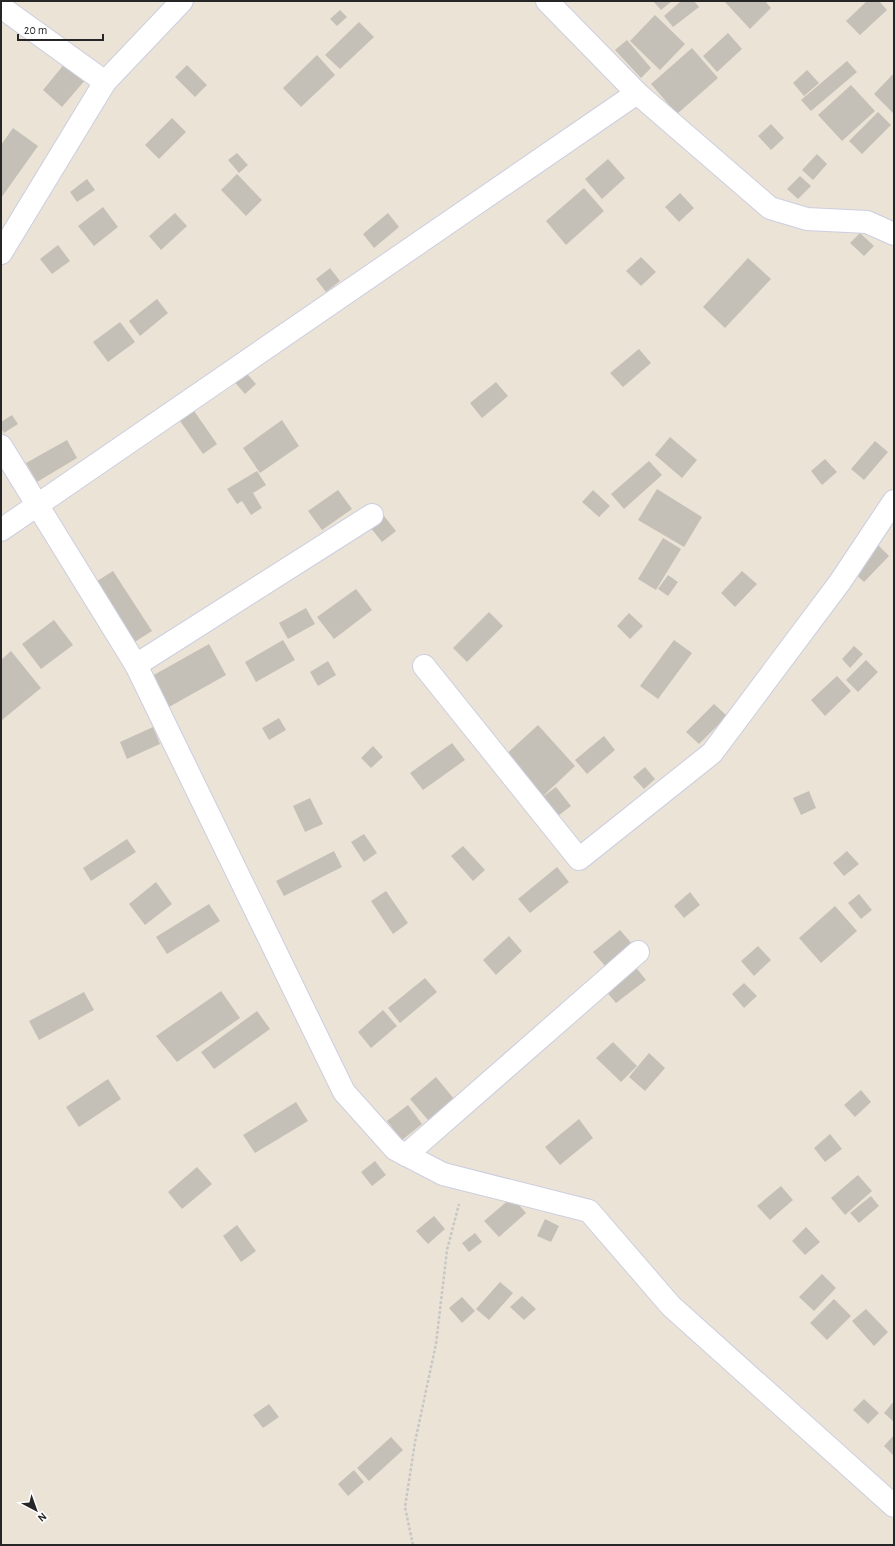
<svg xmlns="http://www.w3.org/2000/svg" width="895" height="1546" font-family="'Alegreya Sans',sans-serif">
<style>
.building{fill:#c5c0b7}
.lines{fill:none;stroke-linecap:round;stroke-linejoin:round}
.minor-casing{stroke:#cccee1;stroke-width:24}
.path{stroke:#c7c7c7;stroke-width:2.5;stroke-dasharray:3 2;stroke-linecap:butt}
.minor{stroke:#fff;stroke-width:22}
</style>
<rect width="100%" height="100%" fill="#ebe3d6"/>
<g class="building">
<path d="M653,1h19l-11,9z"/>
<path d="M681,1h13l5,6 -26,20 -9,-11z"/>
<path d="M724,1h41l6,7 -21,21z"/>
<path d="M867,1h12l8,9 -27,25 -14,-14z"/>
<path d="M340,10l7,7 -10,9 -7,-7z"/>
<path d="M655,15l30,29 -25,26 -30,-29z"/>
<path d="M359,22l15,15 -34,32 -15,-14z"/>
<path d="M728,33l14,16 -25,23 -14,-16z"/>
<path d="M627,40l24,28 -10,10 -26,-28z"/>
<path d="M692,48l26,30 -41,36 -26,-30z"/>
<path d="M317,55l18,20 -34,32 -18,-19z"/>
<path d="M847,61l10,11 -46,39 -10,-11z"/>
<path d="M66,62l20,17 -24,28 -19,-17z"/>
<path d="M187,65l20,20 -12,12 -20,-20z"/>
<path d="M807,70l12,13 -15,13 -11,-13z"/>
<path d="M894,73v41l-20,-20z"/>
<path d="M851,85l24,26 -33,30 -24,-26z"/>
<path d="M878,112l13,13 -29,29 -13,-13z"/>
<path d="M172,118l14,14 -27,27 -14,-14z"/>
<path d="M771,124l13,14 -13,12 -13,-14z"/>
<path d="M13,128l25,18 -37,52v-53z"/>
<path d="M237,153l11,12 -9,8 -11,-13z"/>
<path d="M817,154l10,10 -14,16 -11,-10z"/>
<path d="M608,159l17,19 -23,21 -17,-20z"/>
<path d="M237,174l25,26 -16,16 -25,-26z"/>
<path d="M800,176l11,10 -13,13 -11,-10z"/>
<path d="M87,179l8,11 -18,12 -7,-10z"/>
<path d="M584,188l20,23 -38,34 -20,-24z"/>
<path d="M680,193l14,15 -15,14 -14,-15z"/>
<path d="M103,207l15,20 -24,19 -16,-20z"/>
<path d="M175,213l12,13 -26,24 -12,-14z"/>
<path d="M388,213l11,14 -25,21 -11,-14z"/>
<path d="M860,233l14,13 -10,10 -14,-13z"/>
<path d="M58,245l12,16 -18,13 -12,-15z"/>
<path d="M641,257l15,15 -15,14 -15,-15z"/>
<path d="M748,258l23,21 -46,49 -22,-21z"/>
<path d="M330,268l10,13 -14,11 -10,-13z"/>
<path d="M157,299l11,14 -28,23 -11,-15z"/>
<path d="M120,322l15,20 -27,20 -15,-20z"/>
<path d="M639,349l12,14 -28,24 -13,-14z"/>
<path d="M242,368l14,16 -11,10 -14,-16z"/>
<path d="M496,382l12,14 -26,22 -12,-15z"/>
<path d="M192,408l25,36 -14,10 -25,-36z"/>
<path d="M12,415l6,9 -14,9 -3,-5v-6z"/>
<path d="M282,420l17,26 -39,27 -17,-25z"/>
<path d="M670,437l27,23 -15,18 -27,-23z"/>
<path d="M67,440l10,18 -40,24 -11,-19z"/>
<path d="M875,441l13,11 -24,28 -13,-11z"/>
<path d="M825,459l12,13 -15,13 -11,-14z"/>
<path d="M649,461l13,14 -38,34 -13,-15z"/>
<path d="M257,471l9,14 -13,8 9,15 -11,7 -9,-14 -5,3 -10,-15z"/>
<path d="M657,489l45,28 -18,30 -46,-27z"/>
<path d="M338,490l14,19 -30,21 -14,-19z"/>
<path d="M593,490l17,16 -11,11 -17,-15z"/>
<path d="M384,516l12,15 -14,11 -12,-15z"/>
<path d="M663,538l18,11 -25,41 -18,-11z"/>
<path d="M877,544l12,12 -25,26 -12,-11z"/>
<path d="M113,571l39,60 -19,12 -39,-60z"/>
<path d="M742,571l15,13 -22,23 -14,-14z"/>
<path d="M668,575l10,7 -10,14 -10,-7z"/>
<path d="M356,589l16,21 -38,29 -17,-22z"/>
<path d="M306,608l9,16 -27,15 -9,-16z"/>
<path d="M489,612l14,14 -36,36 -14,-14z"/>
<path d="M629,613l14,13 -13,13 -13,-13z"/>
<path d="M54,620l19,25 -32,24 -19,-25z"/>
<path d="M283,640l12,20 -39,22 -11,-20z"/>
<path d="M674,640l18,13 -34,46 -18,-13z"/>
<path d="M209,644l17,31 -57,32 -17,-31z"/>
<path d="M854,646l9,8 -13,14 -8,-9z"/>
<path d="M11,651l30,37 -39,32 -1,-60z"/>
<path d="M866,660l12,12 -20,20 -12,-12z"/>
<path d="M328,661l8,14 -18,11 -8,-14z"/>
<path d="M837,676l14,15 -26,25 -14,-16z"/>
<path d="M714,704l13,12 -28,28 -13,-12z"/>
<path d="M279,718l7,12 -17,10 -7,-12z"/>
<path d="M538,725l37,41 -34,32 15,-11 15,19 -17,13 -53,-60z"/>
<path d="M153,727l7,17 -33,15 -7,-17z"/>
<path d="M604,736l11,14 -28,24 -12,-14z"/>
<path d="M452,743l13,17 -42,30 -13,-17z"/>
<path d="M373,746l10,11 -12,11 -10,-10z"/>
<path d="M645,767l10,12 -11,10 -11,-12z"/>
<path d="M809,791l7,17 -15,7 -8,-17z"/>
<path d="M310,798l13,26 -18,8 -12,-26z"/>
<path d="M364,834l13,19 -13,9 -13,-20z"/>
<path d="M127,839l9,13 -45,29 -8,-13z"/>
<path d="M463,846l22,24 -12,11 -22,-25z"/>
<path d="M334,851l8,16 -58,29 -8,-15z"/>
<path d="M847,851l12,13 -15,12 -11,-13z"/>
<path d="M557,867l12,15 -39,31 -12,-14z"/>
<path d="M156,882l16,22 -27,21 -16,-21z"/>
<path d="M386,891l22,32 -15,11 -22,-33z"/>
<path d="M690,892l10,13 -16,13 -10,-12z"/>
<path d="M859,894l13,16 -11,9 -13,-16z"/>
<path d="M209,904l11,17 -53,33 -11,-17z"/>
<path d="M835,906l22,25 -36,32 -22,-25z"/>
<path d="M620,930l13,15 -27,22 -13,-15z"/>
<path d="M509,936l13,15 -26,24 -13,-15z"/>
<path d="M758,946l13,14 -17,16 -13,-15z"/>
<path d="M634,965l12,15 -30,23 -12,-14z"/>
<path d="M425,978l12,14 -37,31 -12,-15z"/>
<path d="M744,983l13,13 -13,12 -12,-14z"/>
<path d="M221,991l19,27 -63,44 -21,-26z"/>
<path d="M84,992l10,18 -55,30 -10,-19z"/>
<path d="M383,1010l14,16 -26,22 -13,-16z"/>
<path d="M257,1011l13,18 -56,40 -13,-17z"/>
<path d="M613,1042l24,24 -16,16 -25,-24z"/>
<path d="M649,1053l16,15 -20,23 -16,-14z"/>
<path d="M436,1077l18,22 -26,21 -18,-21z"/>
<path d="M108,1079l13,20 -42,28 -13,-20z"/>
<path d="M861,1090l10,12 -16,15 -11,-12z"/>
<path d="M296,1102l12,19 -53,32 -12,-18z"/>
<path d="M408,1105l14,19 -20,16 -15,-19z"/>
<path d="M579,1119l14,19 -33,27 -15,-18z"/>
<path d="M830,1134l12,15 -17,13 -11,-14z"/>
<path d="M375,1161l11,14 -14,11 -11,-14z"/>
<path d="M197,1167l15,17 -30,25 -14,-17z"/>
<path d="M858,1175l14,16 -27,24 -14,-17z"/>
<path d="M781,1186l12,14 -23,20 -13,-14z"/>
<path d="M871,1196l8,10 -20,17 -9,-10z"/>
<path d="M512,1197l14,16 -27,24 -15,-16z"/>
<path d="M434,1216l11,13 -17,15 -12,-13z"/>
<path d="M545,1219l14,7 -8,16 -14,-6z"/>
<path d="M237,1225l19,26 -15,11 -18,-26z"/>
<path d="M806,1227l14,15 -15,13 -13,-14z"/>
<path d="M475,1233l7,9 -13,10 -7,-9z"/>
<path d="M822,1274l14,14 -22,23 -15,-14z"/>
<path d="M500,1282l13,11 -24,27 -13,-11z"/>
<path d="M522,1296l14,13 -12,11 -14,-13z"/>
<path d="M462,1297l13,14 -13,12 -13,-15z"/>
<path d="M834,1299l17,17 -24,24 -17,-17z"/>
<path d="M866,1309l22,23 -14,14 -22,-25z"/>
<path d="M864,1399l15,14 -11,11 -15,-14z"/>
<path d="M894,1401v21l-10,-9z"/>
<path d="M269,1404l10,13 -16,11 -10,-13z"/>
<path d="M894,1435v21l-10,-10z"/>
<path d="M391,1437l12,13 -34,31 -12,-13z"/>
<path d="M354,1470l10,12 -16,14 -10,-12z"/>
</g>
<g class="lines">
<g class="minor-casing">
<g id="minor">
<path d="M547,1l90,92 133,115 37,11 60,3 27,12"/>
<path d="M1,7l104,75"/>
<path d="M1,253l104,-171 77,-81"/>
<path d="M1,446l135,219 208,427 51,57 48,25 146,37 82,95 223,200"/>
<path d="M1,530l636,-437"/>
<path d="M136,665l236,-150"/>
<path d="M424,666l155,193 133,-106 128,-171 54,-81"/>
<path d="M406,1155l232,-203"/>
</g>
</g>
<path class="path" d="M413,1545l-8,-38 10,-65 21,-98 11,-94 12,-46"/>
<use href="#minor" class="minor"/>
</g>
<rect width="895" height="1546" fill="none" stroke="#262626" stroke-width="4"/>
<g transform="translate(36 1510) rotate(139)" stroke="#ffffff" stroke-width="3" paint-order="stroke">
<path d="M0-3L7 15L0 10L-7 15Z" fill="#262626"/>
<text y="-6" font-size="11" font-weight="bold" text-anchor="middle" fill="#262626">N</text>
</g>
<path d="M18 34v6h85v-6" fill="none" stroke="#262626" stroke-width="2"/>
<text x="24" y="34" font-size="12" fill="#262626" stroke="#ffffff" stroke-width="3" paint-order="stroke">20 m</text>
</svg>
